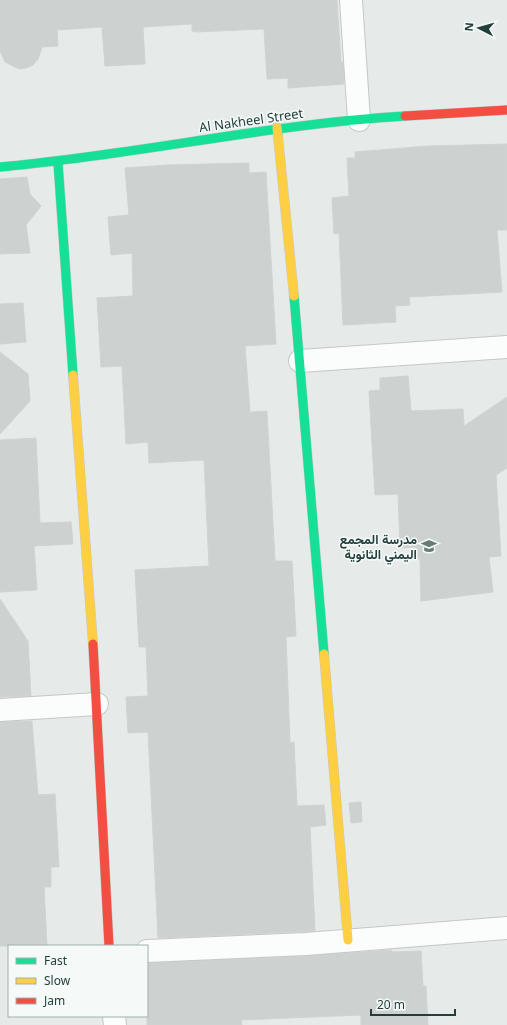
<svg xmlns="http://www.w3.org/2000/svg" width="507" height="1025" font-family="'Noto Sans',Vazirmatn,sans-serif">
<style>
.building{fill:#cdd2d1;stroke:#cfd4d3}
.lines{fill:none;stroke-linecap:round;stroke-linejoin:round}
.street-casing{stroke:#c3c8c7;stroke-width:24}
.fast-casing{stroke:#c1c9c7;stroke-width:10}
.slow-casing{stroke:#c1c9c7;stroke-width:10}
.jam-casing{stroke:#c1c9c7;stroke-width:10}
.street{stroke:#fbfcfc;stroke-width:22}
.fast{stroke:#16e098;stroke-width:9}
.slow{stroke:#ffcf43;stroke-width:9}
.jam{stroke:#f24e42;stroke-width:9}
.labels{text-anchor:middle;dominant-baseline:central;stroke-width:3;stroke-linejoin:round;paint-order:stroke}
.street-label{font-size:13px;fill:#233f3c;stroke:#f5faf8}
.poi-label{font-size:13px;font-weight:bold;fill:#233f3c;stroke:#f5faf8;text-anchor:end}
</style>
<rect width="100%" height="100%" fill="#e6ebea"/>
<g class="building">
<path d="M0,0h337l4,62h2l1,22 -56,4v-10l-21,1 -3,-50 -68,3 -4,-1v-7l-49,3 2,37 -40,2 -3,-39 -45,3 1,16 -16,1 -4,12 -5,6 -7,3 -7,1 -14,-7 -5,-11z"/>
<path d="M507,144v86h-10l5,62 -93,5 1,8 -15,1 1,16 -53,3 -4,-92 -5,1 -2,-36 17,-2 -2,-38h8v-6l73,-6z"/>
<path d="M249,163v10l17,-1 10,172 -31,2 5,66 17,-1 8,150h17l4,75 -10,1 4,106 4,-1 3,64 27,-1 2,20 -16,2 5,104 -157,7 -10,-206 -20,1 -2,-36 22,-1 -2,-49h-7l-4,-77 74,-4 -5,-106 -55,3 -1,-21 -22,2 -4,-78 -21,1 -4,-69 36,-2 -1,-43 -21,2 -3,-38 21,-2 -4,-47 42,-3z"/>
<path d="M27,177l3,17 11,12 -15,19 4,28 -30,1v-75z"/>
<path d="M23,303l3,39 -26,2v-40z"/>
<path d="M0,352l28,22 2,27 -30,33z"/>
<path d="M408,376l3,35 52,-2 1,17 43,-29v71l-11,7 5,81 -12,1 4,35 -72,9 -1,-42h-4l-1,-12 -15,1 -2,-54 -23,1 -6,-104 11,-1v-12z"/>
<path d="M36,438l4,85 31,-1 2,22 -39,2 3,44 -37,2v-152z"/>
<path d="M0,599l28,42 3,55 -31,1z"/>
<path d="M32,721l6,74 17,-1 4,73h-8v20h-7l3,59h-47v-224z"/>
<path d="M361,802l1,20 -11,1 -2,-20z"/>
<path d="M392,950v2l29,-1 2,35h3l2,39h-67v-10l-120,5 1,5h-95v-62l160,-7z"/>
</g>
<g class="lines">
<g class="street-casing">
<g id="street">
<path d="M351,0l8,120"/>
<path d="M300,361l207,-14"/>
<path d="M0,710l97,-6"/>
<path d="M147,951l159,-7 201,-16"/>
<path d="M114,1016l1,9"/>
</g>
</g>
<g class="fast-casing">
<g id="fast">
<path d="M58,163l15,212"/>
<path d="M0,167c136,-12 269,-43 405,-51"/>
<path d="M294,296l30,358"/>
</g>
</g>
<g class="slow-casing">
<g id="slow">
<path d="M277,127l17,169"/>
<path d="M73,375l20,269"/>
<path d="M324,654l24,286"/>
</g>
</g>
<g class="jam-casing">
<g id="jam">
<path d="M405,116l102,-6"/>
<path d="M93,644l16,302"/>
</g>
</g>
<use href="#street" class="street"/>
<use href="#fast" class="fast"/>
<use href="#slow" class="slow"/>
<use href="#jam" class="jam"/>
</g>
<defs>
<g id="school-bare" transform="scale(1.2)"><path d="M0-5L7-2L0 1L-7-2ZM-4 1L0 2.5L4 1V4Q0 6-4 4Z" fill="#677b79" stroke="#f5faf8" stroke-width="2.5" paint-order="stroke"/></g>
</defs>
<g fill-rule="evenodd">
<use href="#school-bare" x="429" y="546"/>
</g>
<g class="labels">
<g class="street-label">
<text transform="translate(251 120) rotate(-8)">Al Nakheel Street</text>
</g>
<g class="poi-label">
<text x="417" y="539">مدرسة المجمع<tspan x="417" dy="15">اليمني الثانوية</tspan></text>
</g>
</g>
<rect x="8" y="945" width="140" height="72" fill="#f5faf8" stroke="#a1afad"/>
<rect x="16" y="958" width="20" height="6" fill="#16e098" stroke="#a1afad"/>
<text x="44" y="965" font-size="12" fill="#233f3c">Fast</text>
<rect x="16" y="978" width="20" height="6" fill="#ffcf43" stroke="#a1afad"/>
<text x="44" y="985" font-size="12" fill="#233f3c">Slow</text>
<rect x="16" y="998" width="20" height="6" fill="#f24e42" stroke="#a1afad"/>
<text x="44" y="1005" font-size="12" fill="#233f3c">Jam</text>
<g transform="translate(479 28) rotate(276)" stroke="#f5faf8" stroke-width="3" paint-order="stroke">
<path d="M0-3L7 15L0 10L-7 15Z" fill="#233f3c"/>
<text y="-6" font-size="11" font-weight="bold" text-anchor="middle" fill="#233f3c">N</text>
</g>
<path d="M371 1009v6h84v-6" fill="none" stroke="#233f3c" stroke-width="2"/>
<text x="377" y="1009" font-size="12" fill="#233f3c" stroke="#f5faf8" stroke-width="3" paint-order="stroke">20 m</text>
</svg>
